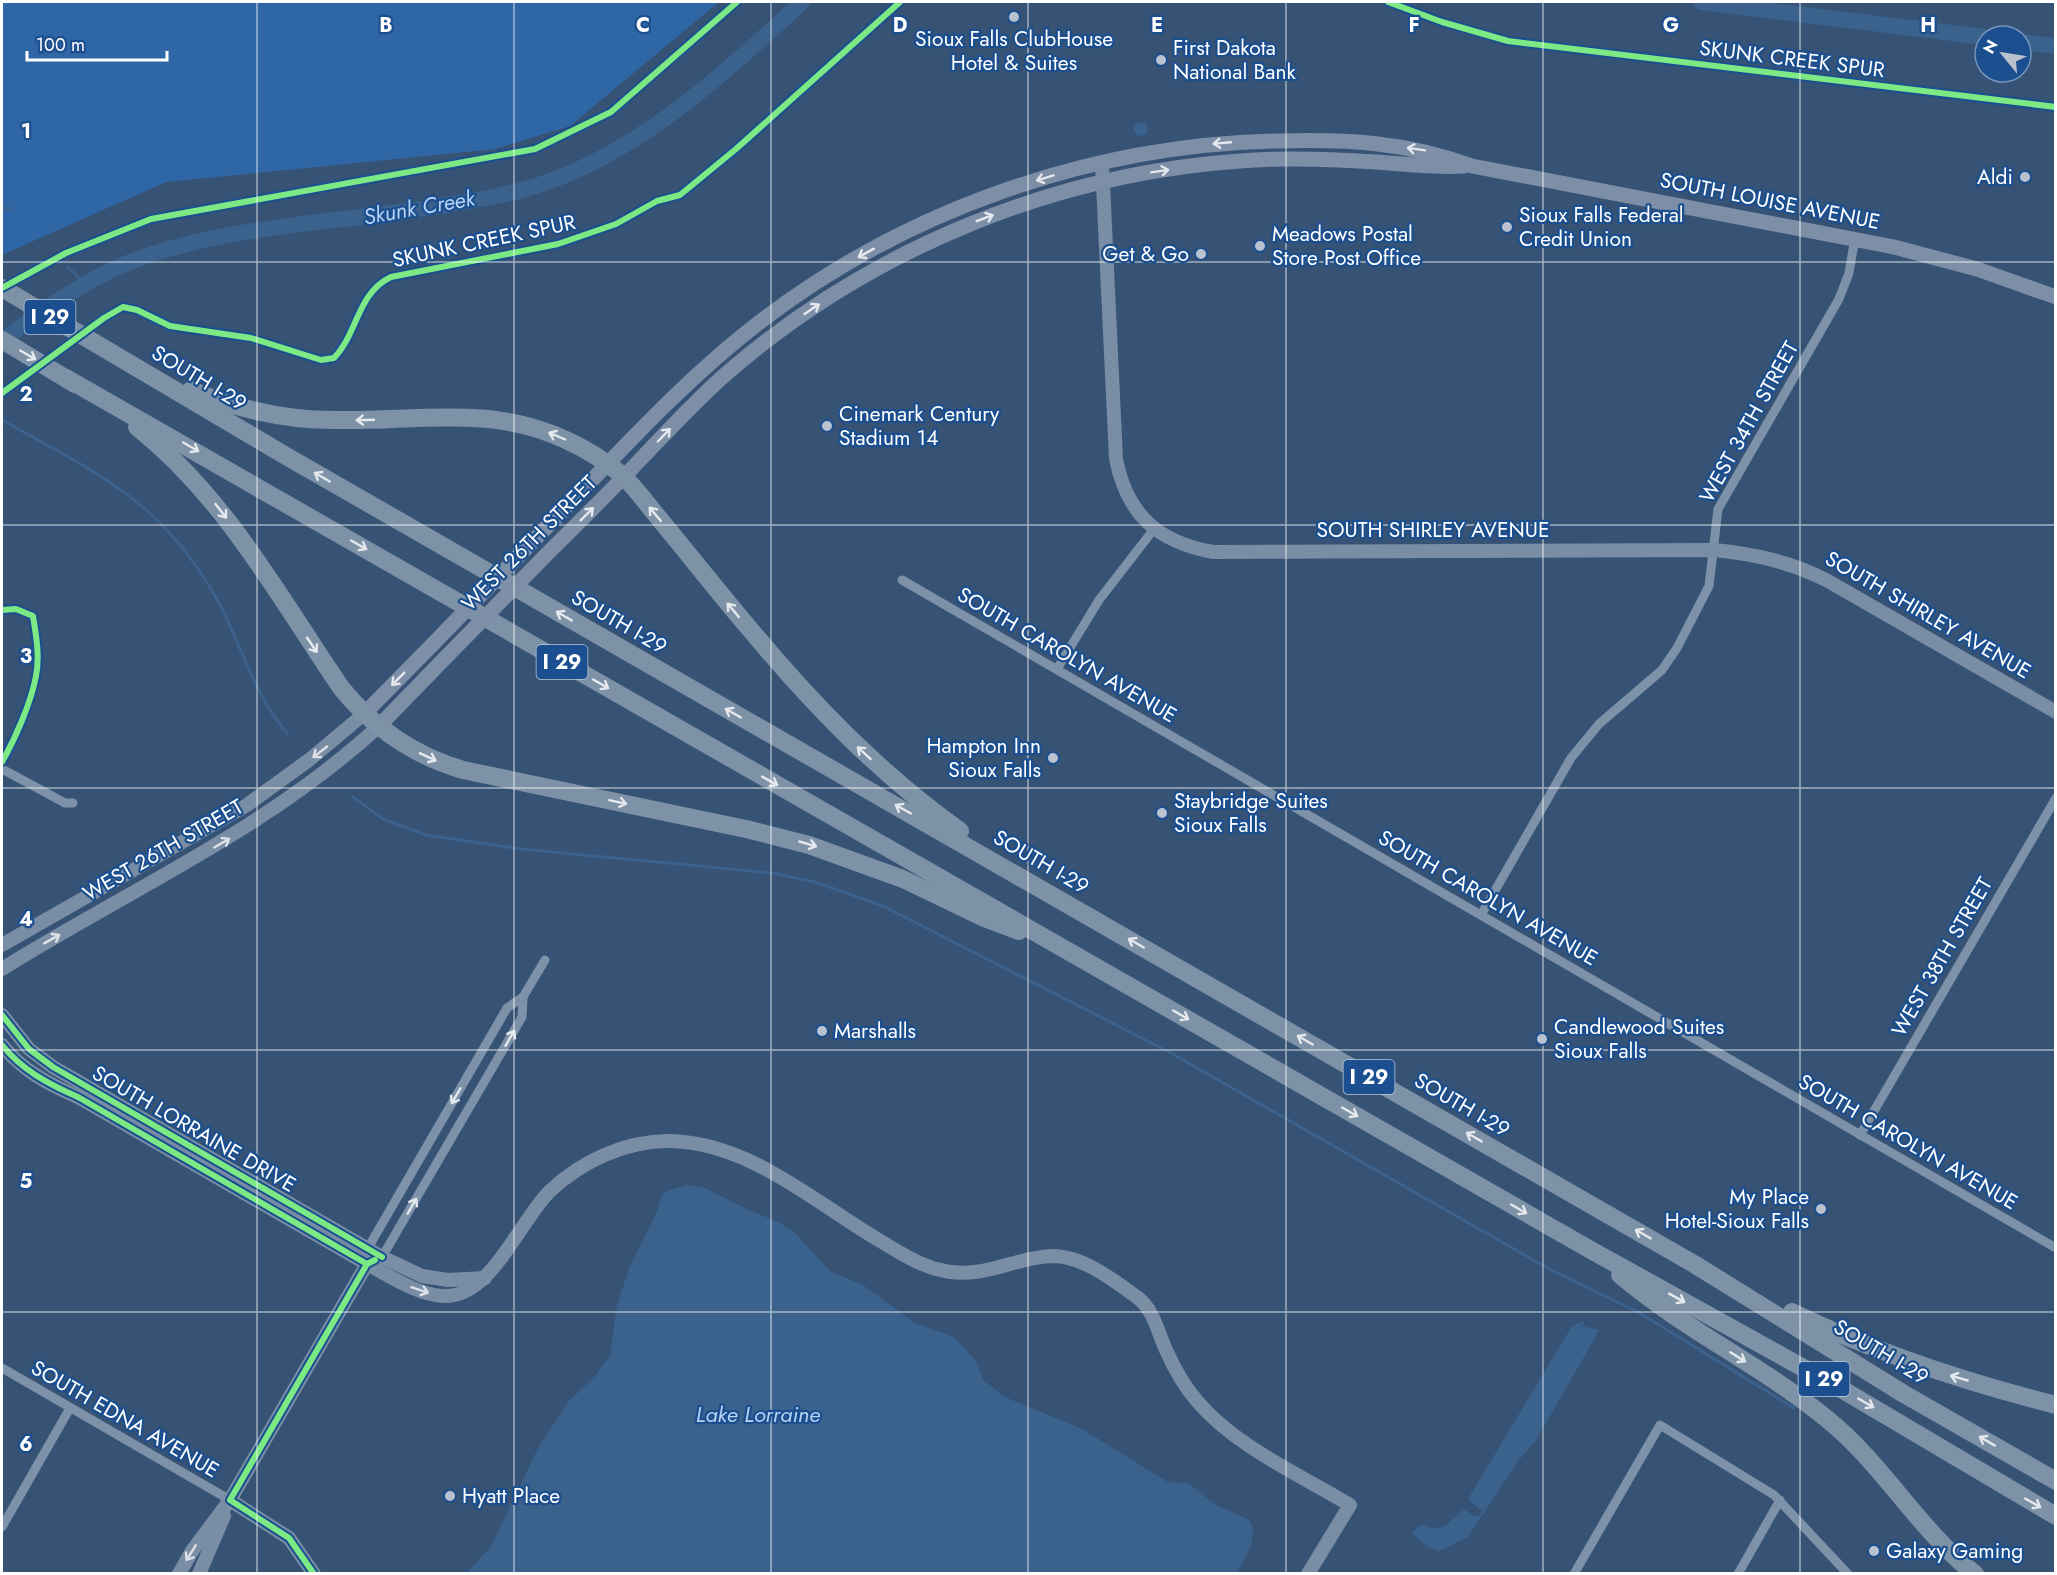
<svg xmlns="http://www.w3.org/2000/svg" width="2057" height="1575" font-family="Jost,sans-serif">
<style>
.green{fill:#2f66a5}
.water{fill:#3b618d}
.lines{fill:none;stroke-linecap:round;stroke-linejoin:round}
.stream{stroke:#3b618d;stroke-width:3}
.river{stroke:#3b618d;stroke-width:16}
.street{stroke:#7d92a8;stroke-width:9}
.secondary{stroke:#798da4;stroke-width:14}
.primary{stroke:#7d8ea7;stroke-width:15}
.highway{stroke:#7e92a7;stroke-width:18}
.primary-bridge{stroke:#7d8ea7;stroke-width:15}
.cycleway-casing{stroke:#1b4f8f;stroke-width:10}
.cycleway{stroke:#7ce984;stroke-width:6}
.oneway{stroke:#e5e8ed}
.oneway2{stroke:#e5e9ed}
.oneway3{stroke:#dee2e8}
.oneway4{stroke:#e5e9ee}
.grid{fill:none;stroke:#fff;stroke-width:1.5;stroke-opacity:0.55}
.poi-dot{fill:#b9c2ce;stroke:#1b4f8f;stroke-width:2}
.labels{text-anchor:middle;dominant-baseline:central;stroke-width:4.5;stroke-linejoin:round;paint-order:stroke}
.shield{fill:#1b4f8f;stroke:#bbcadd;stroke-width:1.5}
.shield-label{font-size:20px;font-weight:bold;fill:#fff}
.poi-label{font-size:21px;fill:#fff;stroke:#1b4f8f;text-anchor:start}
.street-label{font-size:21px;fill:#fff;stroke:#1b4f8f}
.water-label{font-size:22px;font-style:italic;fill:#b5d3f5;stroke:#1b4f8f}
.grid-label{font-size:20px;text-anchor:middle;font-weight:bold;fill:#fff;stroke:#1b4f8f;stroke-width:4.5;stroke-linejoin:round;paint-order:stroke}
</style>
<rect width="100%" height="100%" fill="#365274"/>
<path class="green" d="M2,2h717l-149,124 -75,23 -329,33 -164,73z"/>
<g class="water">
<circle cx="1141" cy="129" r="7"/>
<path d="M687,1185l16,2 46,23 30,12 16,11 35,38 33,14 52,38 39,14 22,24 7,19 22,17 77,32 86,53 20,1c12,8 21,19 34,25 8,4 25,8 29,15 7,11 -7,44 -17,51l-767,-1 24,-27 48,-100 30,-45 25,-24 16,-21 7,-51 13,-39 27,-54 4,-15 6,-6z"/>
<path d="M1584,1321l-1,5 15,4 -3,8 -60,104 -17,19 -50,76 -28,14 -11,-3 -18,-15 11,-9 9,4 13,-1 20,-18 9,7 7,-1 2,-4 -14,-12 104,-173z"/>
</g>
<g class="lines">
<g class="stream">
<path d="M2,208l10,1"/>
<path d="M68,267l18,18"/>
<path d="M2,420c96,54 163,82 218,185 22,42 36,94 68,129"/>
<path d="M353,797l30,22 43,16 95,14 251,24 43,9 68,24 288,147 380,217 87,42 156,96"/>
</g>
<g class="river">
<path d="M1701,2l284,35"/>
<path d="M2021,42l35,4"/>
<path d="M2,341c35,-27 73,-54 114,-73 84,-38 191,-43 283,-56 52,-8 110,-14 159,-34 93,-36 172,-110 244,-176"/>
</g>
<g class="street">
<path d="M902,580l1154,668"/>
<path d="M1057,669l42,-69 55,-71"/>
<path d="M2,762l9,-16"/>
<path d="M2,769l63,34h8"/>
<path d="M1481,915l90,-157 28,-34 63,-54 15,-22 32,-62 9,-77 121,-210 10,-26 6,-35"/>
<path d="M1860,1135l196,-337"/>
<path d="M368,1248l139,-240 16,-11 22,-37"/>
<path d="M382,1257l140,-240 1,-20"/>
<path d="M2,1368l228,132"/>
<path d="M2,1527l68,-119"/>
<path d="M1574,1574l86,-149 114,70 74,79"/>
<path d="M1738,1574l42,-74"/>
</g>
<g class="secondary">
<path d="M1102,163l14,296c11,56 42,83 97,93l501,-2c41,4 77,12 114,31l228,131"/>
<path d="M2,945l245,-140 62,-45 55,-46"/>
<path d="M2,969c128,-80 264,-139 377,-243"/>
<path d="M2,1015l27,34 24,18 329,190 40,19 26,4 37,-2"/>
<path d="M2,1045c20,25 46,39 76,52l289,167c23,12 50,31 77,32 47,2 76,-76 106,-105 32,-30 75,-50 119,-50 79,1 144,60 208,98 19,11 38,24 59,30 46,13 76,-12 117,-13 30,0 62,25 85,42 16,12 20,35 28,52 8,18 18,36 31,51 39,46 102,73 153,104l-42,69"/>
<path d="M230,1500l59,38 25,36"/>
<path d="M179,1574l13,-23 38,-51 137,-236v-7"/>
<path d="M199,1574l25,-58"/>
</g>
<g class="primary">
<path d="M537,537c71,-72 139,-150 219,-212 148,-115 335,-180 521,-184 71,-2 128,1 195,25l422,81 83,22 79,28"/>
<path d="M550,551c29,-29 59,-58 88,-89 29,-30 57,-61 89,-89 142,-123 325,-199 513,-212 45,-4 91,-2 136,1 30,2 58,6 88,4"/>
<path d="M364,714l69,-70"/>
<path d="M379,726l67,-69"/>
</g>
<g class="highway">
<path d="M2,288l284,168 1408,808 210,130 152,87"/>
<path d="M2,340l73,44"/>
<path d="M66,378l1523,871 254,141 213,126"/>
<path d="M191,390c46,19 93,30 143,30 79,2 157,-16 232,20 20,9 39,21 56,35 15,14 27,32 40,47 29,35 57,71 87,106 63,76 130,145 211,203"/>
<path d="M137,427c89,71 142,170 205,262 32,39 73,67 121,81l283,59 63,16 94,34 79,38 37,14"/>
<path d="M1620,1275c65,55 141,90 207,144 56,45 91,110 148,155"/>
<path d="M1792,1312c84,41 173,70 264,93"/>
</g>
<g class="primary-bridge">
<path d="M433,644l104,-107"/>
<path d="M446,657l104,-106"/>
</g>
<g class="cycleway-casing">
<g id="cycleway">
<path d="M1388,2l54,20 66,19 548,66"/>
<path d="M2,288l64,-35 85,-34 384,-70 76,-37 126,-110"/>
<path d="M2,393l102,-75 19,-11 14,3 33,16 81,12 70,22 13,-2c24,-25 23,-65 57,-81l167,-33 58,-20 41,-23 23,-6 56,-46 164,-147"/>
<path d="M2,610l14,-1 17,7c3,19 7,40 3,60 -5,27 -21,63 -34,86"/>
<path d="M2,1015l27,34 24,18 329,190"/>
<path d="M2,1045c20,25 46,39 76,52l289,167"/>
<path d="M314,1574l-25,-36 -59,-38 137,-236 8,-4"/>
</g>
</g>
<use href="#cycleway" class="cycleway"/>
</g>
<defs><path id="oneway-shaft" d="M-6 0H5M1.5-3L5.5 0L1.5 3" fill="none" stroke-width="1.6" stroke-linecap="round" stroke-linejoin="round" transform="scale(1.5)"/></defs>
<g class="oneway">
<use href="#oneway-shaft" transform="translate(1222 143) rotate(175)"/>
<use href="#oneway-shaft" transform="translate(1416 149) rotate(-171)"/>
<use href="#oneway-shaft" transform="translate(1160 171) rotate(-9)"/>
<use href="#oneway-shaft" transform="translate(1045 178) rotate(163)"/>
<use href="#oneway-shaft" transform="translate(985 218) rotate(-21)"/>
<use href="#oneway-shaft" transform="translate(866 253) rotate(151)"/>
<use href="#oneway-shaft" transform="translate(812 309) rotate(-34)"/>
<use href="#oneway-shaft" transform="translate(664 435) rotate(-46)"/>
<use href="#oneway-shaft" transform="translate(587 514) rotate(-45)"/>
<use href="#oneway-shaft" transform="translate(398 679) rotate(135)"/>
</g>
<g class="oneway2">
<use href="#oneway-shaft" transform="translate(28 355) rotate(30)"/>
<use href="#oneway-shaft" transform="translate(365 420) rotate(178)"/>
<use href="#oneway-shaft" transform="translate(557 436) rotate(-157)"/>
<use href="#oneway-shaft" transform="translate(191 447) rotate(30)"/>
<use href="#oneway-shaft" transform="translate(322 477) rotate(-150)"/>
<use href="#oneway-shaft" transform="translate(221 511) rotate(52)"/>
<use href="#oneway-shaft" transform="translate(655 514) rotate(-130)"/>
<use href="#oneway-shaft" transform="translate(359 545) rotate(30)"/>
<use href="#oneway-shaft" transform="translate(733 610) rotate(-130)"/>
<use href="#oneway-shaft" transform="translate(564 616) rotate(-150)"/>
<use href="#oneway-shaft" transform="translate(312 645) rotate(56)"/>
<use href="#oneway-shaft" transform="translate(601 684) rotate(30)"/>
<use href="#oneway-shaft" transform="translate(733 713) rotate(-150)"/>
<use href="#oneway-shaft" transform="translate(864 753) rotate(-138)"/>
<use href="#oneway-shaft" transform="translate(428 757) rotate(25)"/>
<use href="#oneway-shaft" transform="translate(770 781) rotate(29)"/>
<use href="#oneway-shaft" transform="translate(618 802) rotate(12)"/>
<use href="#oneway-shaft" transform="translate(903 809) rotate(-150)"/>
<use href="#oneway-shaft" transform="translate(808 844) rotate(16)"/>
<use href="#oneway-shaft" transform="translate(1136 943) rotate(-150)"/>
<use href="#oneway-shaft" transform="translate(1181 1015) rotate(30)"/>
<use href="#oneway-shaft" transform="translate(1305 1040) rotate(-150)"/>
<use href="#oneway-shaft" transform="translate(1350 1112) rotate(30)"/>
<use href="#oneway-shaft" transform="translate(1474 1137) rotate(-150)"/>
<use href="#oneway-shaft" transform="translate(1519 1209) rotate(30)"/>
<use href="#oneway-shaft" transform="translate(1643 1234) rotate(-150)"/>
<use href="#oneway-shaft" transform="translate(1677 1298) rotate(29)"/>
<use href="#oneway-shaft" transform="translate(1738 1357) rotate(32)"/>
<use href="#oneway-shaft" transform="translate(1959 1378) rotate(-164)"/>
<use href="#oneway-shaft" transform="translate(1866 1403) rotate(30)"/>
<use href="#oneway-shaft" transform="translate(1987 1441) rotate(-150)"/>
<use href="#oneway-shaft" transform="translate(2033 1503) rotate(30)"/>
</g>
<g class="oneway3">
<use href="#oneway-shaft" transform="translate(320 752) rotate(142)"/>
<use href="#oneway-shaft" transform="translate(222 843) rotate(-30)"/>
<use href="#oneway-shaft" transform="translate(52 939) rotate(-29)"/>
<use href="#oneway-shaft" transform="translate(420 1290) rotate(19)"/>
<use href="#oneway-shaft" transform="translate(191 1553) rotate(122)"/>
</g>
<g class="oneway4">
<use href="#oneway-shaft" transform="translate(510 1038) rotate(-60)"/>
<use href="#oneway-shaft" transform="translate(456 1096) rotate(120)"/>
<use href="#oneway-shaft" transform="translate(412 1206) rotate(-60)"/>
</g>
<path class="grid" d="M257,2v1572M514,2v1572M771,2v1572M1028,2v1572M1286,2v1572M1543,2v1572M1800,2v1572M2,262h2054M2,525h2054M2,788h2054M2,1050h2054M2,1312h2054"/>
<g class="poi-dot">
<circle cx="1014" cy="17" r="6"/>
<circle cx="1161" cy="60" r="6"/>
<circle cx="2025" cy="177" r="6"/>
<circle cx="1507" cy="227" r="6"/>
<circle cx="1260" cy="246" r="6"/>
<circle cx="1201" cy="254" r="6"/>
<circle cx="827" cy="426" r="6"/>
<circle cx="1053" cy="758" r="6"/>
<circle cx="1162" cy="813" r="6"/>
<circle cx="822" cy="1031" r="6"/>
<circle cx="1542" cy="1039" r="6"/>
<circle cx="1821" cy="1209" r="6"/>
<circle cx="450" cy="1496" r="6"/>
<circle cx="1874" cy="1551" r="6"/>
</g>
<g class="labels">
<g class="shield">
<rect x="24.5" y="300" width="51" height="34" rx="4.5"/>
<rect x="536.5" y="645" width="51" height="34" rx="4.5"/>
<rect x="1343.5" y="1060" width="51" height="34" rx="4.5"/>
<rect x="1798.5" y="1362" width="51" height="34" rx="4.5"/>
</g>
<g class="shield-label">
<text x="50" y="317">I 29</text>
<text x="562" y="662">I 29</text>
<text x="1369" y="1077">I 29</text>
<text x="1824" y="1379">I 29</text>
</g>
<g class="poi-label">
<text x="1014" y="39" text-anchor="middle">Sioux Falls ClubHouse<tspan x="1014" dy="24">Hotel &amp; Suites</tspan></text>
<text x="1173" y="48">First Dakota<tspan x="1173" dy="24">National Bank</tspan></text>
<text x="2013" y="177" text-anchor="end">Aldi</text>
<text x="1519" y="215">Sioux Falls Federal<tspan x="1519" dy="24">Credit Union</tspan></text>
<text x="1272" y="234">Meadows Postal<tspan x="1272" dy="24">Store Post Office</tspan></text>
<text x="1189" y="254" text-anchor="end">Get &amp; Go</text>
<text x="839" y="414">Cinemark Century<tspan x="839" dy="24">Stadium 14</tspan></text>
<text x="1041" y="746" text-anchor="end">Hampton Inn<tspan x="1041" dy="24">Sioux Falls</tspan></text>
<text x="1174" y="801">Staybridge Suites<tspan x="1174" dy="24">Sioux Falls</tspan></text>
<text x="1554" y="1027">Candlewood Suites<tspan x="1554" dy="24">Sioux Falls</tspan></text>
<text x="834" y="1031">Marshalls</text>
<text x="1809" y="1197" text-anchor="end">My Place<tspan x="1809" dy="24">Hotel-Sioux Falls</tspan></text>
<text x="462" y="1496">Hyatt Place</text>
<text x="1886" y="1551">Galaxy Gaming</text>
</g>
<g class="street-label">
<text transform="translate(1792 59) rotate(7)">SKUNK CREEK SPUR</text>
<text transform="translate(1770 201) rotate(11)">SOUTH LOUISE AVENUE</text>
<text transform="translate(484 241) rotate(-12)">SKUNK CREEK SPUR</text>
<text transform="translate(199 378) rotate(31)">SOUTH I-29</text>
<text transform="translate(1749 422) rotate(-61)">WEST 34TH STREET</text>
<text x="1433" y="530">SOUTH SHIRLEY AVENUE</text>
<text transform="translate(529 543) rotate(-45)">WEST 26TH STREET</text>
<text transform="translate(1928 615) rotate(30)">SOUTH SHIRLEY AVENUE</text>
<text transform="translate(619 622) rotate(30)">SOUTH I-29</text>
<text transform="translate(1067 655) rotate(30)">SOUTH CAROLYN AVENUE</text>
<text transform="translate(163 850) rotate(-30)">WEST 26TH STREET</text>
<text transform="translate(1041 862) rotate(30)">SOUTH I-29</text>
<text transform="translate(1488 898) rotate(30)">SOUTH CAROLYN AVENUE</text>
<text transform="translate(1942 957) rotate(-60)">WEST 38TH STREET</text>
<text transform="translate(1462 1105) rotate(30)">SOUTH I-29</text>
<text transform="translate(194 1129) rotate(30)">SOUTH LORRAINE DRIVE</text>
<text transform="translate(1908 1142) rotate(30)">SOUTH CAROLYN AVENUE</text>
<text transform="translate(1881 1352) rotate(31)">SOUTH I-29</text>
<text transform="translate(125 1419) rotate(30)">SOUTH EDNA AVENUE</text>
</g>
<g class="water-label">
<text transform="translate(419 207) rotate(-10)">Skunk Creek</text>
<text x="758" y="1414">Lake Lorraine</text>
</g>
</g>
<g class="grid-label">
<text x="386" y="32">B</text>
<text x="643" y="32">C</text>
<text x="900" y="32">D</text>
<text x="1157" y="32">E</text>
<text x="1414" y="32">F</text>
<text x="1671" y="32">G</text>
<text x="1928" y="32">H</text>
<text x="26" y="138">1</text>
<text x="26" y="401">2</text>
<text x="26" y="663">3</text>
<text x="26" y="926">4</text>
<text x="26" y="1188">5</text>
<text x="26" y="1451">6</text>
</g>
<rect width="2057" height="1575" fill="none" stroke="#ffffff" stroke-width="6"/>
<g transform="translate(2003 54) rotate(300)"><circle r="28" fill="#1b4f8f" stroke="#7695bc" stroke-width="1.5"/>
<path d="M0-4.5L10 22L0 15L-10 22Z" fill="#b9c2ce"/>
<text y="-9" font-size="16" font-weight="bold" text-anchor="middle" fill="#ffffff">N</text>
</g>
<path d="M27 51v9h140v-9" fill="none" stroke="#ffffff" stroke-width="3"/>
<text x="36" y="51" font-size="18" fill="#ffffff" stroke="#1b4f8f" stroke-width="4.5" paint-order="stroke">100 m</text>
</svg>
